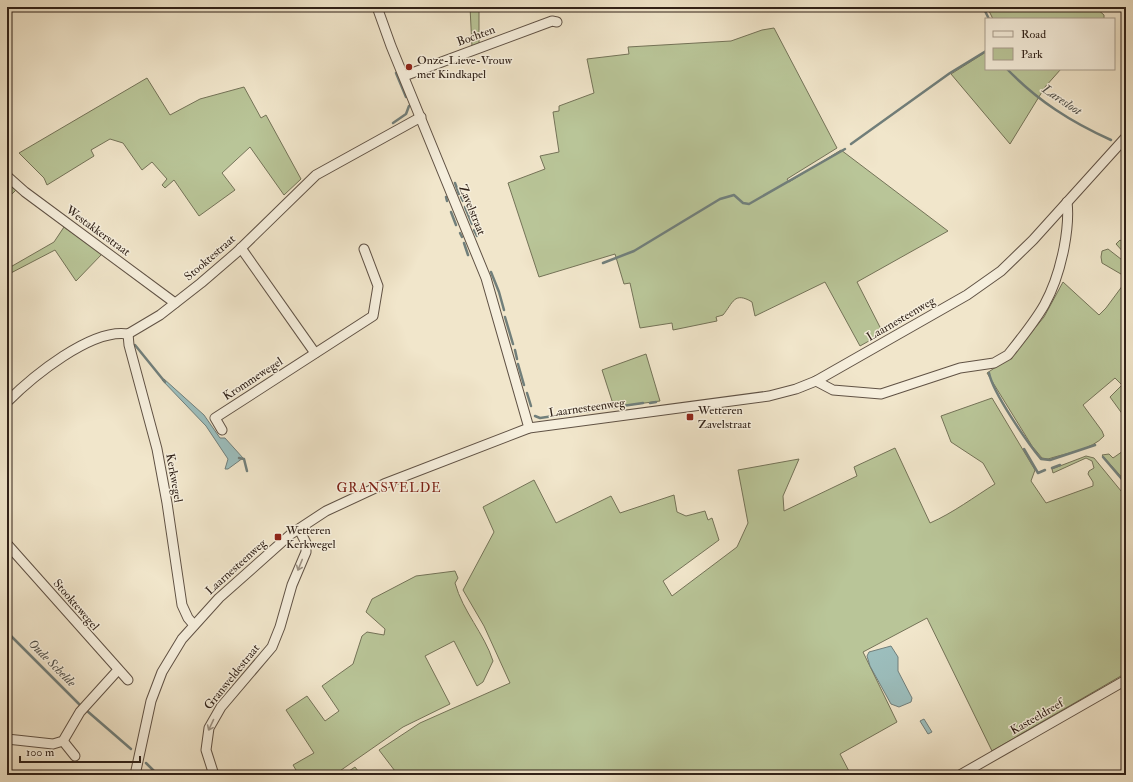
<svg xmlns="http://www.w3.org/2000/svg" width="1133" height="782" font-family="'IM FELL Double Pica',serif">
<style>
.green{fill:#b9c598;stroke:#747358}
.water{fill:#9cbebd;stroke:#717f7b}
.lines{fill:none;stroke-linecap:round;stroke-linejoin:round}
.stream{stroke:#717f7b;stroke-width:2.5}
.minor-casing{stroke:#605245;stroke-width:11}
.minor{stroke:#f6efdd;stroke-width:9}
.oneway{stroke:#9d9284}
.poi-dot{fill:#8f2418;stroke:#f6efdd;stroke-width:1.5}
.labels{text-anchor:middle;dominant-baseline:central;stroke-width:3;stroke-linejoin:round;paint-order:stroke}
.street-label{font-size:12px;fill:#302118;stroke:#f6efdd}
.poi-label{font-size:12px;fill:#302118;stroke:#f6efdd;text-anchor:start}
.water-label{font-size:13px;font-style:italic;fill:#50504a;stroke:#f6efdd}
.neighbourhood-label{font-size:13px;letter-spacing:1px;fill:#7a1f14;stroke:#f6efdd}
</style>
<rect width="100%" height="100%" fill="#f1e6cb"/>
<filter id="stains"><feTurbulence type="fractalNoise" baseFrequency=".005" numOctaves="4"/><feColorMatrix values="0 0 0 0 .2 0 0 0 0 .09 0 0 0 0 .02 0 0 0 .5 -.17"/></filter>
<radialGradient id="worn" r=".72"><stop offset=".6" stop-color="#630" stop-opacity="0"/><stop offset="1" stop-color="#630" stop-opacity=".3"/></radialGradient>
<g class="green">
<path d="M470,7h9v37l-7,3z"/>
<path d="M987,7h108l9,8v4h-111z"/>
<path d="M774,28l63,120 -50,31 2,3 52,-32 107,81 -91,51 26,51 -23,13 -35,-64 -70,34 -3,-14c-18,-11 -19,1 -29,13l-7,2 1,4 -44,9 -1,-7 -32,5 -10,-45 -6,1 -9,-30 -76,23 -31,-94 37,-14 -5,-13 19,-4 -6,-40 6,-1v-5l35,-13 -7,-34 42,-5 -1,-7 103,-6 31,-11z"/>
<path d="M986,52v17h75l-16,18 -35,57 -59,-70z"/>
<path d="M147,78l23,37 30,-16 44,-12 17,31 5,-3 35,64 -17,16 -34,-48 -28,26 13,17 -36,26 -25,-36 -9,8 -3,-3 5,-6 -15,-17 -10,8 -19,-27 -13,-4 -19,11 3,6 -47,29 -3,-7 -25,-25z"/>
<path d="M7,182l9,8 -9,9z"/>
<path d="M64,227l38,27 -26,27 -21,-31 -48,25v-6l47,-27z"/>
<path d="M1120,240l6,4v11l-10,-11z"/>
<path d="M1108,249l18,14v14l-24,-14 -1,-6 1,-6z"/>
<path d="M1126,281v138l-16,-22 12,-12 -7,-7 -32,27 19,26 2,5c-12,14 -38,17 -56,23l-6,-1 -10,-12 -45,-73 24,-16 33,-40 19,-35 36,33 7,-7z"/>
<path d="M646,354l14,47 -46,6 -12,-37z"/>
<path d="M992,398l43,72 -4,11 15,22 47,-17v-4l-5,-8 1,-3 5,-3 -2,-7 -6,-3 -33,15 -1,-4 34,-13 8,2 32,39v176l-134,78 -65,-133 -64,34 34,70 -57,32 11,21h-453l-19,-25 41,-27 90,-40 -26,-57 -21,-36 31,-58 -11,-25 51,-27 22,43 55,-27 9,17 54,-18 3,17 9,4 19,-5 3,9 4,-2 7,22 -56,41 9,15 65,-49 11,-24 -10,-53 61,-11 -16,37 1,15 73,-35 -3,-9 41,-19 35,75c23,-10 44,-26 65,-39l-12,-21 -32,-21 -10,-26z"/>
<path d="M1126,449v33l-24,-27 7,-1 4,4z"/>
<path d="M455,571l3,7 -3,5c8,29 29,50 38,78l-10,21 -6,4 -23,-45 -29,15 25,48 -47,23 -69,48h-35l-6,-10 21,-12 -28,-43 21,-14 18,25 14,-10 -17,-25 31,-22 9,-28 5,-4 17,3 1,-6 -19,-17 6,-13 44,-23z"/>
<path d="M355,767l6,8h-18z"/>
</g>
<g class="water">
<path d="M164,379l40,36 16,23h5l18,20 -15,11h-3l3,-10 -22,-33 -44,-46z"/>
<path d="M891,646l7,11v14l14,27 -1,4 -12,5 -8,-3 -21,-38 -3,-10 2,-4z"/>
<path d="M924,719l8,13 -4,2 -8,-13z"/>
</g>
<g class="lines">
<g class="stream">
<path d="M983,7l6,12"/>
<path d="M1007,69c31,32 64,53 104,71"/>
<path d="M396,73l10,24"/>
<path d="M393,123l13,-9 3,-8"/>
<path d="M851,144l99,-71 36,-22"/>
<path d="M455,183l4,11"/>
<path d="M446,197l1,4"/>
<path d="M461,197l2,4"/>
<path d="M465,207l7,17"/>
<path d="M451,212l5,13"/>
<path d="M474,230l3,6"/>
<path d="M460,233l2,4"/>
<path d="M464,243l4,12"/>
<path d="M603,263l31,-12 86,-52 14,-4 9,8 6,1 96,-55"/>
<path d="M491,272l8,20 5,18"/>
<path d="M505,317l8,27"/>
<path d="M135,345l30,37"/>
<path d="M515,350l2,9"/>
<path d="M518,364l6,21"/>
<path d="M989,373c4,20 38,69 52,86l9,1 45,-15"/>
<path d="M527,393l4,13"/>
<path d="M650,403l6,-1"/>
<path d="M535,416l5,2 103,-15"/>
<path d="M1024,449l14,24 7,-3"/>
<path d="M1103,457l23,27"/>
<path d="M239,458l5,1 3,12"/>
<path d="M1052,468l8,-3"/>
<path d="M7,632l75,75"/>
<path d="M86,710l45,39"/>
<path d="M146,763l12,12"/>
</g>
<g class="minor-casing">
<g id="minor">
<path d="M377,7l14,39 95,232 43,150"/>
<path d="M404,76l148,-55 5,1"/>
<path d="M7,176l18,16 150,111"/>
<path d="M241,248l74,105"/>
<path d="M128,334l1,11 28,104 10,54 15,102 6,13 6,7"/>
<path d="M816,381l17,9 48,4 79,-26 34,-5 14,-8c31,-39 46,-57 56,-107 3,-16 5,-30 3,-46"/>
<path d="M7,402c25,-25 84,-74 121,-68l32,-19 41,-32 36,-31 79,-77 105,-58"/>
<path d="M222,430l-7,-12 158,-102 5,-30 -14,-37"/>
<path d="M7,544l121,136"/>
<path d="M7,739l46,5 10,-3 17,-29 38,-42"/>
<path d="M63,741l12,15"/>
<path d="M135,775l16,-74 11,-29 20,-33 37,-41 72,-64 35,-23 58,-27 145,-56 240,-32 27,-7 20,-8 151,-86 34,-24 32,-31 93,-103"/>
<path d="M214,775l-8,-25 3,-22 12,-21 51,-60 8,-20 12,-42 14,-33v-9l-7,-14"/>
<path d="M960,775l166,-95"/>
</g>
</g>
<use href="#minor" class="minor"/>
</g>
<defs><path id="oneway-shaft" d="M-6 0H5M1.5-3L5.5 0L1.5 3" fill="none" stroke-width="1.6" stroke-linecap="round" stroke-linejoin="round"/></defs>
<g class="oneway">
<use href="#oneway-shaft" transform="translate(300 565) rotate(112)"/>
<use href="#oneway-shaft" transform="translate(211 725) rotate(115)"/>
</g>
<g class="poi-dot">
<circle cx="409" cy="67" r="4"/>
<rect x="686" y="413" width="8" height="8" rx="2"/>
<rect x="274" y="533" width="8" height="8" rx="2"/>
</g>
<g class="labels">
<g class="street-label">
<text transform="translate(476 36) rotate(-20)">Bochten</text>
<text transform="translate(472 210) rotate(68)">Zavelstraat</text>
<text transform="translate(98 231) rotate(36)">Westakkerstraat</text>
<text transform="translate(210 258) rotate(-41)">Stooktestraat</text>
<text transform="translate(901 319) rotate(-30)">Laarnesteenweg</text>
<text transform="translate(253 379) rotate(-33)">Krommewegel</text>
<text transform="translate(587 408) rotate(-8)">Laarnesteenweg</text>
<text transform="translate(174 478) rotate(80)">Kerkwegel</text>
<text transform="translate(236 567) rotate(-42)">Laarnesteenweg</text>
<text transform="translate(76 605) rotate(49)">Stooktewegel</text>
<text transform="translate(232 677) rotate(-51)">Gransveldestraat</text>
<text transform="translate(1037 717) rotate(-30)">Kasteeldreef</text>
</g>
<g class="poi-label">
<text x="417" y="60">Onze-Lieve-Vrouw<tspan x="417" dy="14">met Kindkapel</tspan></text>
<text x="698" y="410">Wetteren<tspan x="698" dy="14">Zavelstraat</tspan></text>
<text x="286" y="530">Wetteren<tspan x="286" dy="14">Kerkwegel</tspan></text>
</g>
<g class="water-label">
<text transform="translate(1062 100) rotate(34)">Laresloot</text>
<text transform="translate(52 663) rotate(45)">Oude Schelde</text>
</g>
<g class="neighbourhood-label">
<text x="389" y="488">GRANSVELDE</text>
</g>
</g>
<rect width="1133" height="782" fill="none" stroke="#f1e6cb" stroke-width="24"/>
<rect x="8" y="8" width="1117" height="766" fill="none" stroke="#302118" stroke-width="2"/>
<rect x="12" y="12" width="1109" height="758" fill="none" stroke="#302118"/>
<rect x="985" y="18" width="130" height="52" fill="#f6efdd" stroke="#a79d8e"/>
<rect x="993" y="31" width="20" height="6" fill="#f6efdd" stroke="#a79d8e"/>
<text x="1021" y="38" font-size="12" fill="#302118">Road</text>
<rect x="993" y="48" width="20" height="12" fill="#b9c598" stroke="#a79d8e"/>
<text x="1021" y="58" font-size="12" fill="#302118">Park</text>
<path d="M20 756v6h120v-6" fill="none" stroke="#302118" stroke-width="2"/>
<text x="26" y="756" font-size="12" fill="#302118" stroke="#f6efdd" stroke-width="3" paint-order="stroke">100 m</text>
<rect width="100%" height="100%" filter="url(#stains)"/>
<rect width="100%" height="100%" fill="url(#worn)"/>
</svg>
